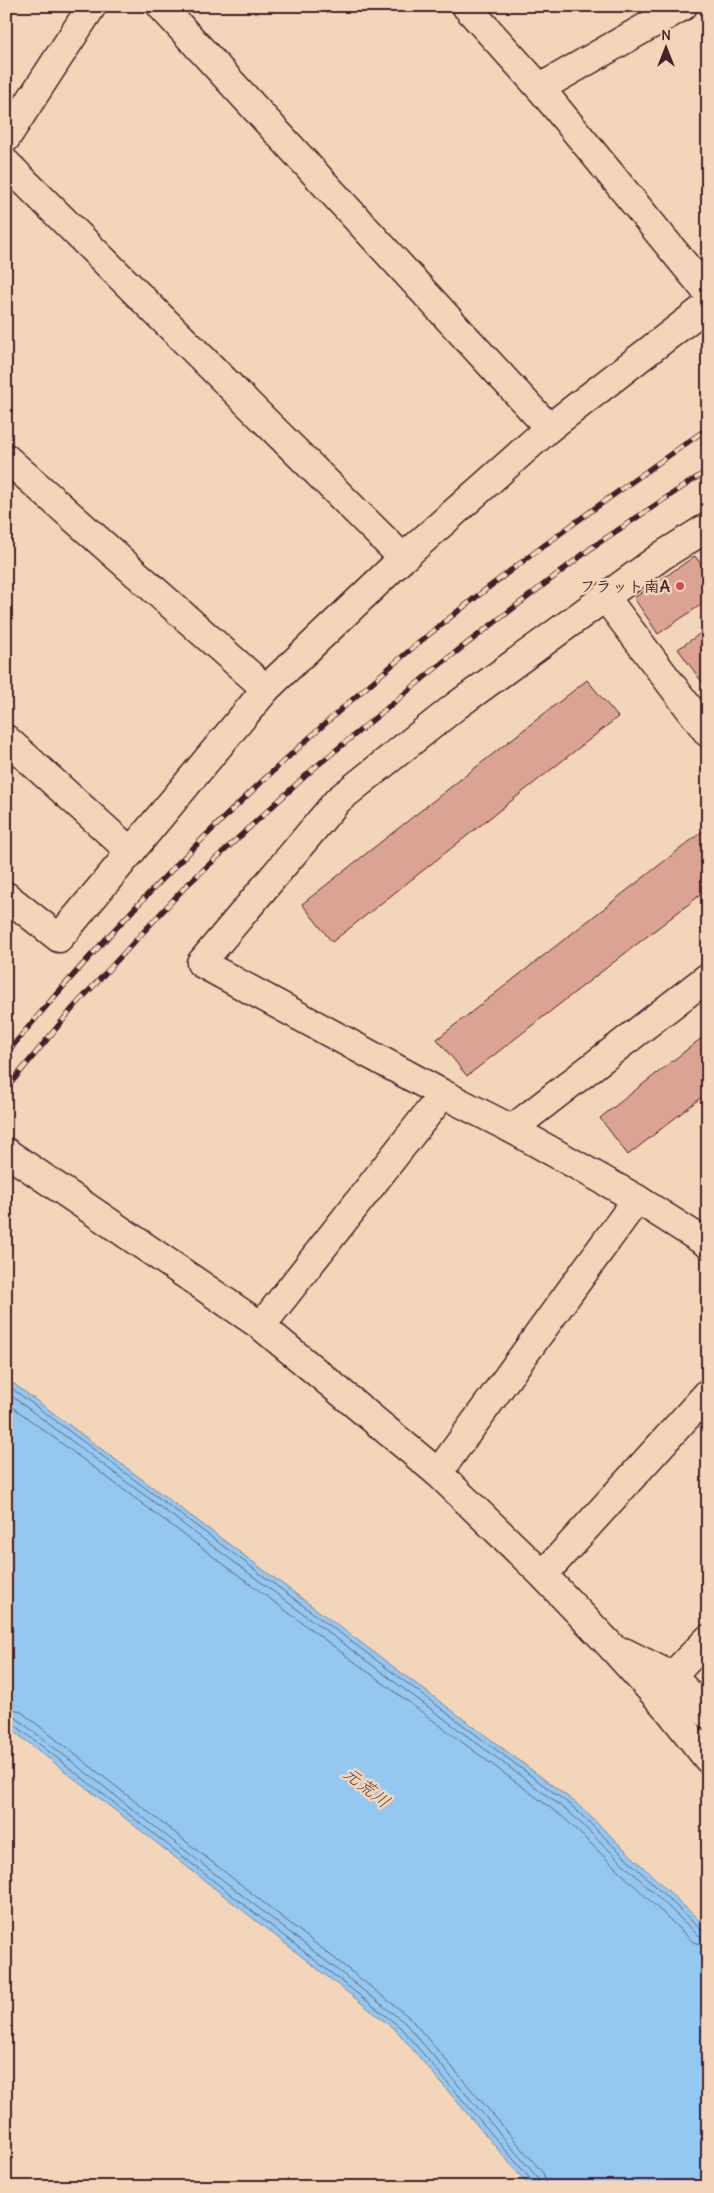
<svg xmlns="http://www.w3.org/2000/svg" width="714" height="2193" font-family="Delius,'Klee One',sans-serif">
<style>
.water{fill:#94c8f1;stroke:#7684a2}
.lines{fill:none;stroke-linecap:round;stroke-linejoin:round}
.shore{stroke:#68637a;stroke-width:1}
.building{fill:#dba394;stroke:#4a1f2b}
.minor-casing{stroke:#4a1f2b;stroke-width:31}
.tertiary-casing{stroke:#4a1f2b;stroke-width:31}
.minor{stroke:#f3d5b9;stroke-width:28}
.tertiary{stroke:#f3d5b9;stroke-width:28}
.rail-casing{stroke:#4a1f2b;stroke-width:5.5}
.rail{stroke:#f3d5b9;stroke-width:4;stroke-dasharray:11;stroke-linecap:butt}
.poi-dot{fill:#d1495b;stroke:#f3d5b9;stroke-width:2}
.labels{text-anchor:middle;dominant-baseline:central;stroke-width:5;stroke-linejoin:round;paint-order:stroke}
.poi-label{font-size:16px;font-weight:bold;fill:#4a1f2b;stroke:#f3d5b9;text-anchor:end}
.water-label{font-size:18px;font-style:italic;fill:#594153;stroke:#f3d5b9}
</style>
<rect width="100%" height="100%" fill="#f3d5b9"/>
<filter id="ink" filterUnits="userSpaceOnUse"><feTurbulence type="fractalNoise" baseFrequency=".02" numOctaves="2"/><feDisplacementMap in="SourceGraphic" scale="10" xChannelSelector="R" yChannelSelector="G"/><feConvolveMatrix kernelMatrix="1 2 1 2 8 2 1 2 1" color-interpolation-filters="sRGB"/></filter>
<g filter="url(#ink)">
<path class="water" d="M6,1378l570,425 132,126v258h-178l-133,-156 -391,-306z"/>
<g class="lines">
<g class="shore">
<path d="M6,1384l567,423 129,124 6,2"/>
<path d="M6,1392l563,420 129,123 10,4"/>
<path d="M6,1402l558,416 129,124 15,4"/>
<path d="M6,1707l14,4 389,306 134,156 5,14"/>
<path d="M6,1715l9,2 390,306 132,154 3,10"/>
<path d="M6,1721l5,1 389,305 132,154 2,6"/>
</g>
</g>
<g class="building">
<path d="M695,556l13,18v26l-50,34 -24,-36z"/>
<path d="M708,628v50l-6,4 -24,-33z"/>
<path d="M587,680l31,37 -286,225 -30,-38z"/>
<path d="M708,827v62l-241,187 -30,-37z"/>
<path d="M708,1033v59l-80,63 -28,-37z"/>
</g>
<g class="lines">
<g class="minor-casing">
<g id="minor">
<path d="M161,6l388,422"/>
<path d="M466,6l74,82 168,205"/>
<path d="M6,138l86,-132"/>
<path d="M6,163l397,395"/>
<path d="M6,458l260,231"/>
<path d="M708,527l-45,28 -207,151 -118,94 -137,163 242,131 69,35 125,70 71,45"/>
<path d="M605,597l103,136"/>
<path d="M6,739l125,113"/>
<path d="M6,896l53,42 207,-249 137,-131 146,-130 159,-123"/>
<path d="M512,1129l196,-152"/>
<path d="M6,1152l255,174 177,147 105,102 67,70 59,65 39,49"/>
<path d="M261,1326l182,-232"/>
<path d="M438,1473l199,-274"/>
<path d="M543,1575l165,-182"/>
<path d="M624,1652l48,24 36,38"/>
<path d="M672,1676l36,-37"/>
</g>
</g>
<g class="tertiary-casing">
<path id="tertiary" d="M540,88l143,-82"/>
</g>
<use href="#minor" class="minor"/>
<use href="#tertiary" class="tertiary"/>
<g class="rail-casing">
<g id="rail">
<path d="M6,1054c123,-150 267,-290 416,-414 92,-75 189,-144 286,-212"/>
<path d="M6,1089l67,-81 113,-122 127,-117 130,-107 151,-116 114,-76"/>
</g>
</g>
<use href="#rail" class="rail"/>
</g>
</g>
<circle class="poi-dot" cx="680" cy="586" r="5"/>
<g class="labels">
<g class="poi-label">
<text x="670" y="586">フラット南A</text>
</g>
<g class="water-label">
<text transform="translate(367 1787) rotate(38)">元荒川</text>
</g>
</g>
<rect width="714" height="2193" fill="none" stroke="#f3d5b9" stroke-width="25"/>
<rect x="12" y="12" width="689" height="2168" fill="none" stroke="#4a1f2b" stroke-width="2" filter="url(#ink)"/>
<g transform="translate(666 48)" stroke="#f3d5b9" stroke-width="4" paint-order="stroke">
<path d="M0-4L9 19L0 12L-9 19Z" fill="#4a1f2b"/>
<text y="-8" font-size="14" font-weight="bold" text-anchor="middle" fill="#4a1f2b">N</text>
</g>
</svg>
